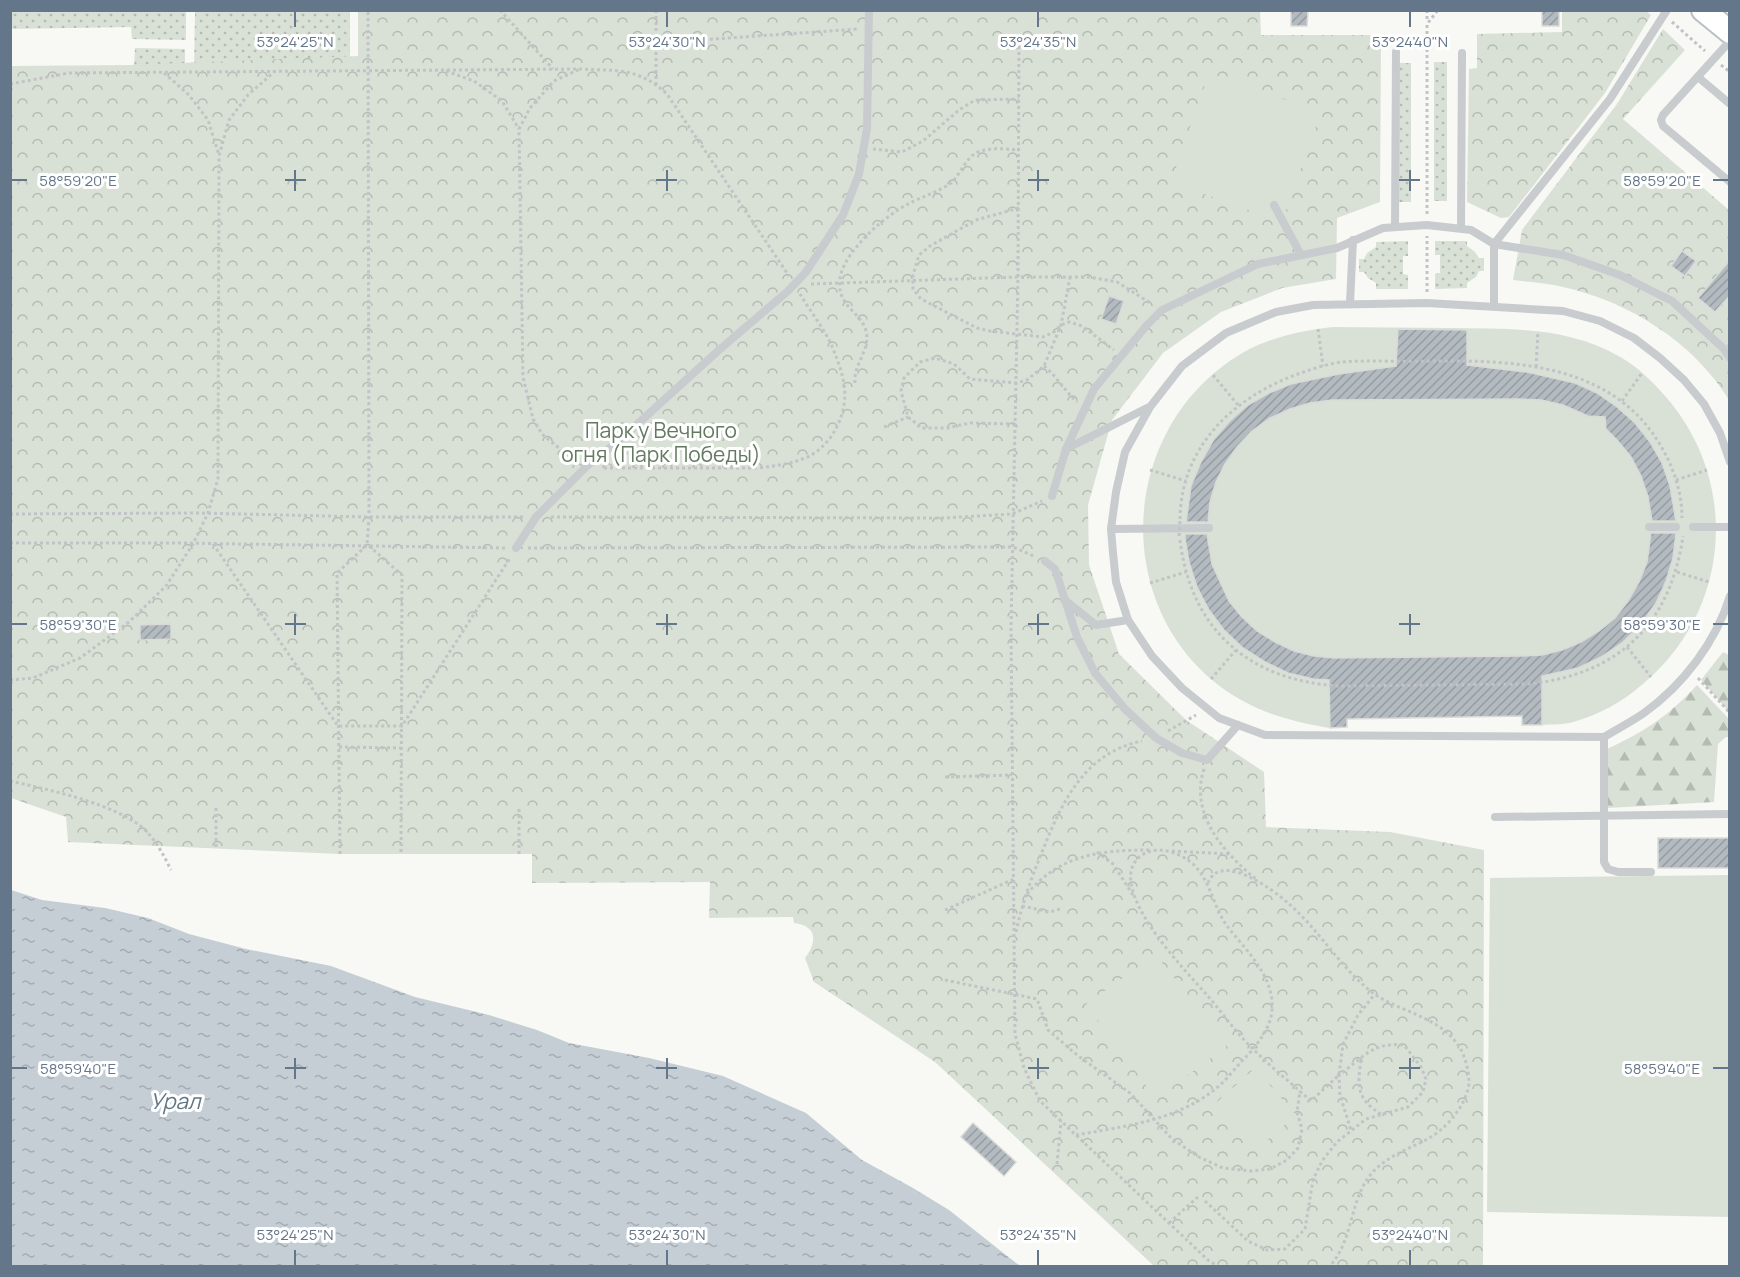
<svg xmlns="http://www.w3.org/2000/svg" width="1740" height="1277" font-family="Manrope,sans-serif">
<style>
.grass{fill:url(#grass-dots)}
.forest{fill:url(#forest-firs)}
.park{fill:url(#park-crowns)}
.pitch{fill:#d9e1d6}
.water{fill:url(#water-ripples)}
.building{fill:url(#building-hatch);stroke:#dadad8;stroke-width:1.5}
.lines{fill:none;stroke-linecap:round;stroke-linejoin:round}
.secondary-casing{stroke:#babfc4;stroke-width:26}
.path{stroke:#c1c3c6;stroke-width:3;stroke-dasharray:3 3;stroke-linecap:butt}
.service{stroke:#c8cccf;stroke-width:8}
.secondary{stroke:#fff;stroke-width:22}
.path-bridge{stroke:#c1c3c6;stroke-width:3;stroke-dasharray:3 3;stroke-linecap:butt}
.ticks{fill:none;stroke:#647689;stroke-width:2}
.labels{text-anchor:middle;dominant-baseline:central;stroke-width:6;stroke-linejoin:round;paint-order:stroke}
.park-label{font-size:21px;fill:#637a60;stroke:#fff}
.water-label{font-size:22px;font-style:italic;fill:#607785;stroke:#fff}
.ticks-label{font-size:15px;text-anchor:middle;fill:#647689;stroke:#fff;stroke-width:6;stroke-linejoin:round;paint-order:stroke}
</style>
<defs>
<pattern id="grass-dots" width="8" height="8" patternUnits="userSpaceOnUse" patternTransform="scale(1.5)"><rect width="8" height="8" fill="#d9e1d6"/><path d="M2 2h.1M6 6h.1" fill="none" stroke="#b4bbb3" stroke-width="1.8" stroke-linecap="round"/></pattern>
<pattern id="forest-firs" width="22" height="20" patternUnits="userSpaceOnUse" patternTransform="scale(1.5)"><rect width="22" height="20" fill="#d9e1d6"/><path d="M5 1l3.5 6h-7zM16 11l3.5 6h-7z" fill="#b4bbb3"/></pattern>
<pattern id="park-crowns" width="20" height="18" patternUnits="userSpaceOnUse" patternTransform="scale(1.5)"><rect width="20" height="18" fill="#d9e1d6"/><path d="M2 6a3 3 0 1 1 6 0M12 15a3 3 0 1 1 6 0" fill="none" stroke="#b4bbb3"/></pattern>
<pattern id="water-ripples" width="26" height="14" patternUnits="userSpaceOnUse" patternTransform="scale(1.5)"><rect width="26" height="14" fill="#c4ced4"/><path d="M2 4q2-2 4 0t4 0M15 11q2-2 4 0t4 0" fill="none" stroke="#a3acb2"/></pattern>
<pattern id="building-hatch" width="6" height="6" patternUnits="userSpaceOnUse" patternTransform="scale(1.5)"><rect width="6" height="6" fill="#b3bac0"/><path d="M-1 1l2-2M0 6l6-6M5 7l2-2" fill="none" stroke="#959ca2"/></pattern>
</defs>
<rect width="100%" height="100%" fill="#f8f8f5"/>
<g class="grass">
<path d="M10,11h176v29l-54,-1 -1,-12 -120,2z"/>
<path d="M195,11h155v51l-156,6z"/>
<path d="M135,48l50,1v21l-51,-2z"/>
<rect x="1434" y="62" width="13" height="139"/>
<rect x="1398" y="63" width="13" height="139"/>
<path d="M1408,241v15h-5v18l5,1v14h-32v-6l-8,-5 -4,-6h-5v-13h5l3,-6 9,-6v-5z"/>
<path d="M1435,241h32v5l8,6 4,6h5v13h-5l-3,6 -9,6v5l-32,1v-15l5,-1v-18h-5z"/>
</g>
<g class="forest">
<path d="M1723,652l6,3v57l-28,-32z"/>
<path d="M1697,685l32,34v18h-3l-8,7 -4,58 -106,6 -1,-59c39,-18 61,-33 90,-64z"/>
</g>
<g class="park">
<path d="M358,10h902l1,25h120l-1,167 -43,16 -1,61 -54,9 -61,24 -58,41 -51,67 -24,85 1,60 30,89 67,66 78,52 2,55 124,5 94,18 -1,416h-329l-219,-204 -121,-80 -9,-24c12,-16 13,-32 -11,-35l-1,-6 -84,1 1,-36 -178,1v-29h-192l-272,-12 -2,-25 -55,-19v-732l119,-1 228,-9z"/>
<path d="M1562,11h84l5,4 -46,78 -96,124 -8,1 -34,-16 2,-133 8,-1v-34l85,-2z"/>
<path d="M1663,29l22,21 -62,69 106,91v190c-36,-58 -99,-98 -166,-113 -16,-4 -33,-5 -50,-7l9,-50 95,-126z"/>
</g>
<g class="pitch">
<path d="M1209,73l112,39 -39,110 -111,-40z"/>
<path d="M1333,327c39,0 78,1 117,1 61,1 118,-2 172,30 17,10 31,24 44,39 74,85 65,213 -22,286 -20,18 -45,32 -71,39 -9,3 -21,2 -31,3v-28l-213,3 1,28c-31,-5 -60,-12 -87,-27 -96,-52 -126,-175 -76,-269 19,-37 53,-70 91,-87 24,-10 48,-15 75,-18z"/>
<path d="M1729,875v342l-242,-5 3,-334z"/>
<path d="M1156,955l71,91 -71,53 -70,-95z"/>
<path d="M1255,1068l41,47 -38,33 -41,-46z"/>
</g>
<path class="water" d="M11,890l31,10 63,8 43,10 41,16 57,15 85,17 84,31 74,18 48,15 32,13 80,15 74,18 83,37 56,47 51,28 36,22 71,56h-1009z"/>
<g class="building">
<path d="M1291,10h17l-1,16h-16z"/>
<rect x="1542" y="10" width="17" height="16"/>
<path d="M1682,251l14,10 -11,15 -14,-10z"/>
<path d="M1730,260v35l-15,17 -17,-14z"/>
<path d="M1109,296l15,5 -8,23 -15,-5z"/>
<path d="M1398,329l69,1v35l60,7 48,11 22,10 20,14 18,16 15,19 12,21 8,23 6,35h-24l-4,-24 -7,-21 -10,-19 -14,-17 -11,-11 -1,-12 -17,-1 -25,-11 -22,-5 -21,-1 -188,1 -22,3 -20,6 -20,9 -18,13 -15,16 -12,17 -9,18 -6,20 -2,20h-22l5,-36 10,-24 13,-23 16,-18 18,-16 21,-12 22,-9 48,-10 57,-8z"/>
<path d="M1651,533h25l-3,25 -7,23 -10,22 -15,21 -18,18 -22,15 -23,11 -36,8v49h-20v-9l-175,3v8l-17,1 -1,-48 -16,-1 -25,-6 -23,-11 -22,-14 -19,-18 -15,-20 -12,-23 -8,-25 -4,-24v-4h22l5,30 17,37 13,16 15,14 18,11 19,9 20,5 20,2 188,-2 20,-1 20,-5 19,-8 18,-11 16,-13 13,-17 11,-19 8,-20z"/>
<path d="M171,624v15l-31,1v-15z"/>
<rect x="1658" y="838" width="72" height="30"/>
<path d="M973,1123l43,39 -12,14 -43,-39z"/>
</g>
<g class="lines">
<g class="secondary-casing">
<path id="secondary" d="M1703,10l27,22"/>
</g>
<g class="path">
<path d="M500,10l53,59"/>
<path d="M656,10v74"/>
<path d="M1427,10v12"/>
<path d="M1672,22l33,29"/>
<path d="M1019,34l-1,243 -7,351 4,406 9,34 16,33 169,160 9,5"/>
<path d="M656,43l202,-14"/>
<path d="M1721,65l9,7"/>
<path d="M446,71l28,10 28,20 17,28"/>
<path d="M164,73l25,22 19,25 11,35"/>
<path d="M10,84l59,-11 511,-4c36,2 58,-2 87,25l122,182"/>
<path d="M873,149l29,3 21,-11 36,-31 16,-10 44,-1"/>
<path d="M1019,208l-43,12 -46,26 -11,9 -6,20v14l8,10 56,29 13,3 53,6 11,-5 7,-7 8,-3 13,4 32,24"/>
<path d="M1427,214v-190l11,-14"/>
<path d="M811,284l207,-7h71l28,5 35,22"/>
<path d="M1427,292v-56"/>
<path d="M1318,329l5,37"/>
<path d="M1044,366c13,11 21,25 33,36"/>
<path d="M1536,367l2,-36"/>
<path d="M1213,375l25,30"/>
<path d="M855,383c-2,-19 16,-33 11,-52 -5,-20 -33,-26 -25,-57 6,-25 46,-60 69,-71 14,-7 28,-11 41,-20 10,-9 14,-25 27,-31 13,-5 27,-3 41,-2"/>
<path d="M1622,401l20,-28"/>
<path d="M1015,424l-45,-1 -23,5h-25l-14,-11 -7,-26 3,-13 16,-16 15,-4 19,6 16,15 46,4 11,-3 17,-14 17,-41 9,-48"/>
<path d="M884,427l24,-10"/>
<path d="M577,463l-35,-29 -9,-15 -10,-42 -4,-248 11,-21 24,-27 26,-12"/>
<path d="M604,468h155c16,-2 31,-4 46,-10 26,-10 44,-45 39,-73 -1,-10 -5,-21 -9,-31 -7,-21 -24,-41 -35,-60"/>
<path d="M1150,470l36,11"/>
<path d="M1676,480l31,-10"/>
<path d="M10,514l189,-1 170,4h155"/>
<path d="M551,517l393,1 68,-4 30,-13"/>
<path d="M1180,519c1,-73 54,-122 118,-145 14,-5 29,-10 44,-12 29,-2 58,0 87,-1 86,-1 185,2 233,87 12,21 20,45 20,70"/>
<path d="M1180,540c11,91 70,141 160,146l188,-2c89,-9 142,-58 155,-148"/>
<path d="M10,543h169l328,5"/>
<path d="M213,544l125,182h64l108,-168"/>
<path d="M369,546l33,29 -1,279"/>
<path d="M528,548l485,-1 23,10"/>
<path d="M1677,572l32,10"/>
<path d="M1150,583l36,-11"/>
<path d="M1627,647l24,30"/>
<path d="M1698,678l32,35"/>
<path d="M1211,679l25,-29"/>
<path d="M10,680l23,-2 47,-20 49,-36 37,-36 27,-42 15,-31 10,-34 1,-323 10,-36 19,-25 26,-23"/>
<path d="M1168,731l28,-16"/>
<path d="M339,747l62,1"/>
<path d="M1204,769c-15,46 21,85 53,111"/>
<path d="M945,777l67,-2"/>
<path d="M10,781c36,8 111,24 136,50 11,11 18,25 25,39"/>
<path d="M216,808v40"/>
<path d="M519,809v45"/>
<path d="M1172,851l57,3"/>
<path d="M1097,852l16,12 20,31"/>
<path d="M340,854l-3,-281 30,-28 2,-28 -1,-507"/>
<path d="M1208,883c13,-32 64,6 80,20 30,26 51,62 81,87 26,21 64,24 86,51 9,10 14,28 14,42 -1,10 -6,21 -12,29 -24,34 -50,31 -78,54 -31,26 -23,71 -49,100"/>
<path d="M1027,894c33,-40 75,-44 124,-44"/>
<path d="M1022,906l28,6 13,-4"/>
<path d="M945,910l69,-31"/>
<path d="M1016,932c6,-28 15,-53 26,-80 20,-50 42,-99 100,-111"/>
<path d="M945,980l92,19 11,31 29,25 53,38 42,46 27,18 24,11 27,3 20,-2 17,-9 11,-12 4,-19 -5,-17 3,-21"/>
<path d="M1361,1060c-4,28 -4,39 21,55"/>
<path d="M1076,1135c50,-9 105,-15 144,-50 10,-9 18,-21 28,-30 12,-14 26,-32 24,-52 -1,-30 -28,-55 -45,-77 -17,-24 -17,-56 -46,-70 -12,-6 -27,-9 -39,-1 -42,29 44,116 64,139 16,18 30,39 47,55 18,18 39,35 58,52l28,-26 4,-31 15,-29 17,-21"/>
<path d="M1057,1164l4,-43"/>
<path d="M1205,1201l43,40 19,9 18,-1 20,-20 8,-49 9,-19 15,-19 29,-23 42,-12 15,-15 3,-13 -5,-12 -17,-22c-32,-3 -40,12 -65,30l1,20 11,35"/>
<path d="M1169,1223l29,-26"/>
</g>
<g class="service">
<path d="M1730,41l-67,74 -2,5 2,6 67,56"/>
<path d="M1698,77l32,27"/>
<path d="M1274,205l27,50"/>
<path d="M1395,227l1,-175"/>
<path d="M1461,228l1,-175"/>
<path d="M1350,303l3,-63"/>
<path d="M1494,306v-62l116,-145 57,-89"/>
<path d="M1066,449l83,-42"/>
<path d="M1730,462l-10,-29 -16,-29 -20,-24 -24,-22 -26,-20 -34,-17 -37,-10 -136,-8 -114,2 -37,7 -50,21 -44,33 -32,41 -25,45 -9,40 -5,37 2,24 3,29 12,38 24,36 30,32 37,30 46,17 339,2c13,-8 27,-15 40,-24 39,-28 72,-71 86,-117"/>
<path d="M1052,496l14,-47 28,-60 53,-64 15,-15 96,-46 79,-16 46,-20 44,-3 44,5 23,14 69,11 57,20 52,26 51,47 7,10"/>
<path d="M1649,527h27"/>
<path d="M1693,527h37"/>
<path d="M1111,529l98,-1"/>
<path d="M516,548l20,-31 51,-51 35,-28 97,-88 69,-59 18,-19 37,-57 16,-41 8,-45 2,-119"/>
<path d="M1045,561l10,8 22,68 18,36 30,36 31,29 26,15 25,7 31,-35"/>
<path d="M1065,600l31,25 32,-5"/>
<path d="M1604,737v125l4,7 10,3h33"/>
<path d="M1495,817l235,-3"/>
</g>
<use href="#secondary" class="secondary"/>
<path class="path-bridge" d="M1179,536l1,-15"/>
</g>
<path class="ticks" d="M295,12v15M667,12v15M1038,12v15M1410,12v15M295,170v21M667,170v21M1038,170v21M1410,170v21M12,180h15M285,180h21M656,180h21M1028,180h21M1399,180h21M1713,180h15M295,614v21M667,614v21M1038,614v21M1410,614v21M12,624h15M285,624h21M656,624h21M1028,624h21M1399,624h21M1713,624h15M295,1058v21M667,1058v21M1038,1058v21M1410,1058v21M12,1068h15M285,1068h21M656,1068h21M1028,1068h21M1399,1068h21M1713,1068h15M295,1250v15M667,1250v15M1038,1250v15M1410,1250v15"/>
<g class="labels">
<g class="park-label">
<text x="661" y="430">Парк у Вечного<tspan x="661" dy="24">огня (Парк Победы)</tspan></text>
</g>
<g class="water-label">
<text x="175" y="1101">Урал</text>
</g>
</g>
<g class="ticks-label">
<text x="295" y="47">53°24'25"N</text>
<text x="667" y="47">53°24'30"N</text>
<text x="1038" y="47">53°24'35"N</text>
<text x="1410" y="47">53°24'40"N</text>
<text x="1662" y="186">58°59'20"E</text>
<text x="78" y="186">58°59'20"E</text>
<text x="1662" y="630">58°59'30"E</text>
<text x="78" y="630">58°59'30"E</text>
<text x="1662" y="1074">58°59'40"E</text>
<text x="78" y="1074">58°59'40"E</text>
<text x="295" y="1240">53°24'25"N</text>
<text x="667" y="1240">53°24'30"N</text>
<text x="1038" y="1240">53°24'35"N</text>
<text x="1410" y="1240">53°24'40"N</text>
</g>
<rect width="1740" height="1277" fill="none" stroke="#647689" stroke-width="24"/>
</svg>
